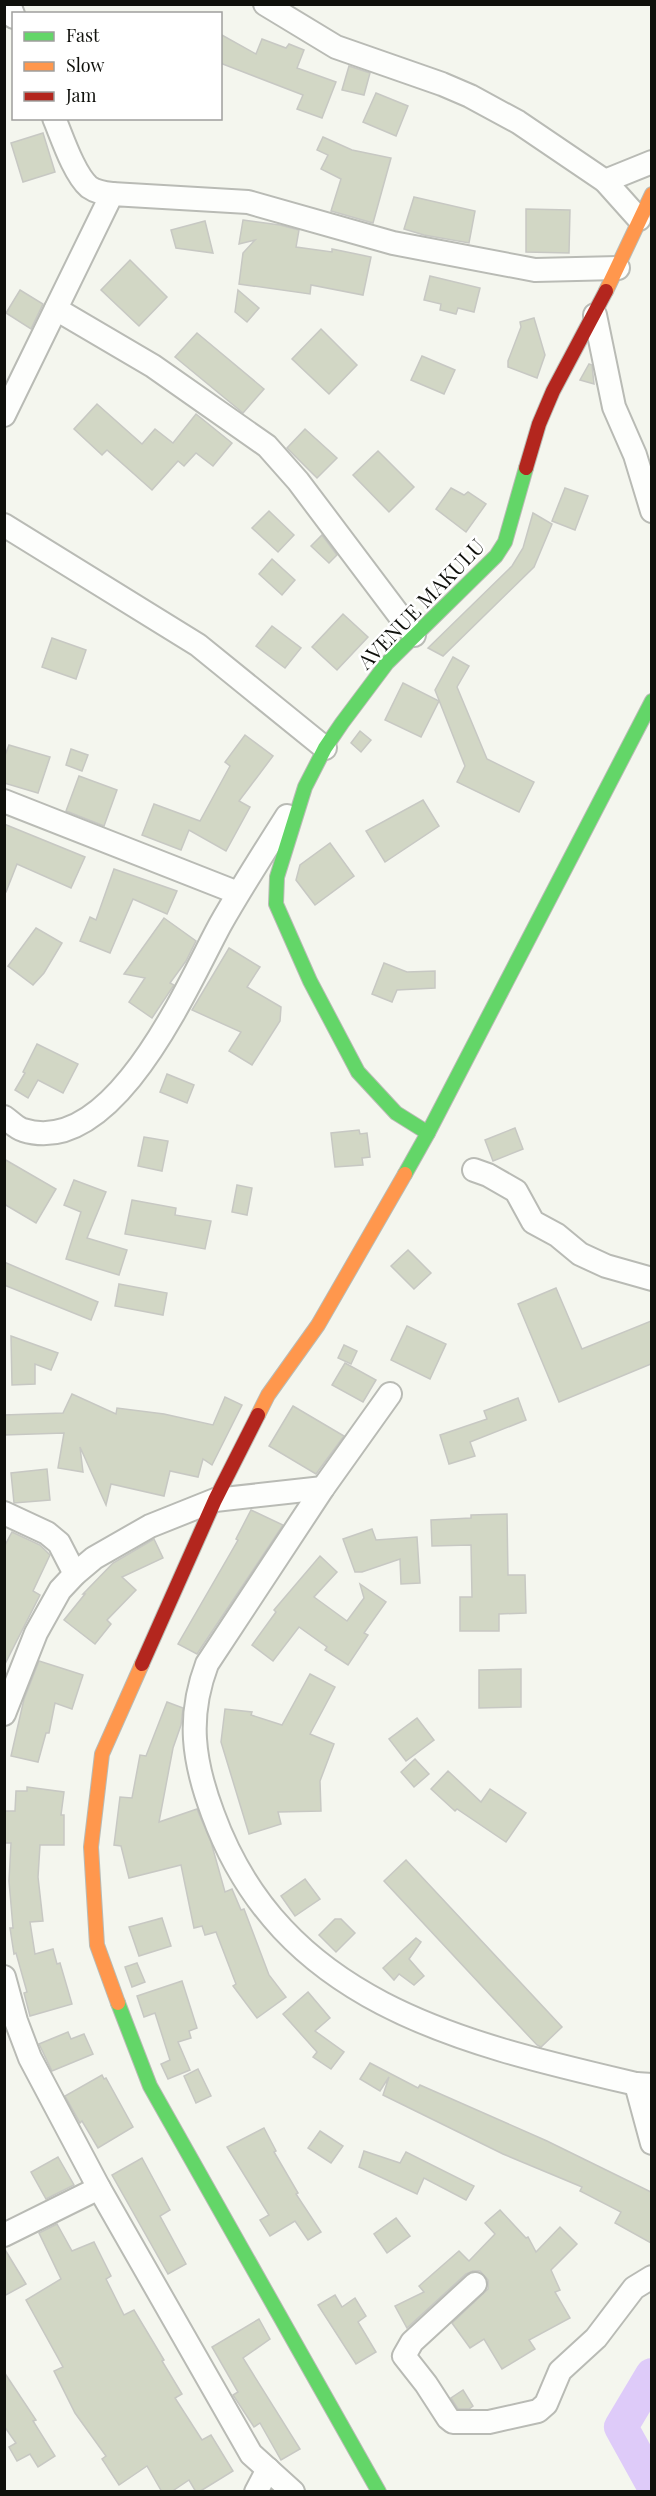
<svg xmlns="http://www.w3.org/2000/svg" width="656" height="2496" font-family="'Playfair Display',serif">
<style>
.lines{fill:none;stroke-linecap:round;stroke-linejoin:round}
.river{stroke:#decbf9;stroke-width:34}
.building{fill:#d2d7c5;stroke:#c7c8c3;stroke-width:1.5}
.street-casing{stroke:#b9bbb5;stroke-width:26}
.fast-casing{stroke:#b9bbb5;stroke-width:16}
.slow-casing{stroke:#b9bbb5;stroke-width:16}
.jam-casing{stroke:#b9bbb5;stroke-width:16}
.street{stroke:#fdfefc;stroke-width:22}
.fast{stroke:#63d668;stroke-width:14}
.slow{stroke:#ff974d;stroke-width:14}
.jam{stroke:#b3261e;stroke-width:14}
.labels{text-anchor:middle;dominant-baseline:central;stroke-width:5;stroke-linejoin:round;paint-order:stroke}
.street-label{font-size:21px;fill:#0f100b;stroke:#fff}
</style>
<rect width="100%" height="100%" fill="#f4f6ee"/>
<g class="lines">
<path class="river" d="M652,2375l-31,52 31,56"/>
</g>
<g class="building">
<path d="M220,34l36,20 6,-15 24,9 3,-4 15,6 -7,18 39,14 -14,36 -25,-9 6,-14 -83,-32z"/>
<path d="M349,66l21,7 -6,22 -22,-5z"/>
<path d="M376,93l32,13 -12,30 -33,-14z"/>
<path d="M43,133l12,39 -32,10 -12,-39z"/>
<path d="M323,137l29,13 39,8 -18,65 -42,-12 10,-32 -20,-10 7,-14 -11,-5z"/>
<path d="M414,197l61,14 -6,32 -45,-8 -20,-6z"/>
<path d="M526,209l44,1 -1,43 -43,-1z"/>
<path d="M243,220l37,5 19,5 -3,17 36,5v-3l39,8 -8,38 -52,-10 -1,9 -71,-10 4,-31 12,-13 -16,4z"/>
<path d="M205,221l8,32 -37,-5 -5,-18z"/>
<path d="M130,260l37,37 -28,29 -38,-36z"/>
<path d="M430,276l50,12 -6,24 -16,-4 -2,6 -16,-4 1,-6 -17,-4z"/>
<path d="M20,290l23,14 -12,25 -25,-16z"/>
<path d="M238,290l21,18 -12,14 -12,-10z"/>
<path d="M534,318l11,37 -8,23 -29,-11v-6l13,-34 -1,-5z"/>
<path d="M321,329l36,36 -28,29 -37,-35z"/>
<path d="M197,333l67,56 -21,24 -68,-56z"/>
<path d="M422,356l33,14 -11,24 -33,-14z"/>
<path d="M589,364l3,1 2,19 -14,-4z"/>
<path d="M97,404l45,40 13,-15 18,14 23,-29 36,29 -19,23 -17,-13 -12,13 -6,-5 -26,29 -45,-40 -5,5 -28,-26z"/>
<path d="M305,429l32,29 -20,20 -30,-30z"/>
<path d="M378,451l36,36 -25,25 -36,-37z"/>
<path d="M451,488l13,7 4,-3 18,12 -20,28 -30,-23z"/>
<path d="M565,488l23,8 -13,34 -23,-9z"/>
<path d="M269,511l25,24 -16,17 -26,-24z"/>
<path d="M533,513l19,11 -18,43 -91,89 -15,-8 84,-82 11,-18z"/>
<path d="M322,535l15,20 -8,8 -18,-17z"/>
<path d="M272,559l23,21 -13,15 -23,-21z"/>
<path d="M343,614l25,23 -31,33 -25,-23z"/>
<path d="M272,626l29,22 -16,20 -29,-22z"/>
<path d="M52,638l34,12 -10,29 -34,-12z"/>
<path d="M453,657l16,9 -12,21 30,72 47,23 -15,30 -62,-30 8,-16 -30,-76z"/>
<path d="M403,683l36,18 -18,36 -36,-17z"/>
<path d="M360,731l11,9 -10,12 -10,-9z"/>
<path d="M245,735l28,21 -34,45 11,6 -24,44 -37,-21 -8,20 -39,-15 12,-31 46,17 30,-55 -5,-4z"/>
<path d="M9,745l41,12 -12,36 -34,-10v-25z"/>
<path d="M71,749l17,6 -6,16 -16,-6z"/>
<path d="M79,776l38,14 -13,36 -38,-15z"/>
<path d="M423,800l16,26 -54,36 -19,-31z"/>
<path d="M4,824l81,33 -14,31 -54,-24 -11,28h-2z"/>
<path d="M330,843l24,33 -39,29 -19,-25 4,-15z"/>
<path d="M114,869l63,22 -10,23 -34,-15 -23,54 -30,-12 10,-24 6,3z"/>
<path d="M164,918l32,23 -10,20 -16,22 4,2 -22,33 -23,-16 16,-24 -21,-4z"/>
<path d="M36,928l26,15 -18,30 -11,12 -25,-19z"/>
<path d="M229,948l31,19 -13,20 34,20 -1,14 -28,44 -23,-14 12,-19 -49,-22z"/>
<path d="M384,963l23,9 28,-1v17l-38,2 -5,12 -20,-8z"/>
<path d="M37,1044l41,20 -15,29 -25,-13 -10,18 -13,-8 10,-17 -2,-1z"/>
<path d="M167,1074l27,11 -7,18 -27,-11z"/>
<path d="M515,1128l8,21 -30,12 -8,-21z"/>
<path d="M359,1130l1,4 7,-1 3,24 -8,1 1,7 -28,2 -4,-34z"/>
<path d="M144,1137l24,4 -6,30 -24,-5z"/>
<path d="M4,1159l52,30 -20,34 -32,-19z"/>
<path d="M74,1180l32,12 -19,46 40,12 -8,25 -53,-16 15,-47 -17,-7z"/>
<path d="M237,1185l15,3 -5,27 -15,-3z"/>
<path d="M132,1200l44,8 -1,7 36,6 -6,28 -80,-15z"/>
<path d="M408,1250l23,23 -17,16 -23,-23z"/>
<path d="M4,1262l94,40 -7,18 -87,-35z"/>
<path d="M119,1284l48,9 -4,22 -48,-9z"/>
<path d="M556,1288l26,61 69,-28v43l-92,38 -41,-98z"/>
<path d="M407,1326l39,18 -16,35 -39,-19z"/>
<path d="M11,1336l47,17 -7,17 -16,-6v20l-23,1z"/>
<path d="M344,1345l13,6 -6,13 -13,-6z"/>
<path d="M345,1363l31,17 -13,22 -31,-17z"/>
<path d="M72,1394l44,20 1,-6 47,6 49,11 12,-28 17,8 -30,60 -9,-6 -5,18 -28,-6 -6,25 -53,-12 -5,21 -26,-58 3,25 -25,-4 6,-35 -60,2v-20l59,-2z"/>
<path d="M518,1398l8,22 -56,22 5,14 -26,8 -9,-29 47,-16 -3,-8z"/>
<path d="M293,1406l51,30 -28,38 -47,-28z"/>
<path d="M47,1469l3,31 -36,3 -3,-30z"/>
<path d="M251,1510l32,15 -86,129 -19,-10 60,-104 -2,-1z"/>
<path d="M507,1514l1,61h17l1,38 -27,1v17h-39v-34h12l-1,-52 -39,1 -1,-26 40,-2v-3z"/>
<path d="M372,1529l4,11 41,-3 3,46 -19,1 -1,-25 -38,13h-7l-12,-33z"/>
<path d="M12,1532l28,13 10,10 -17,36 7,4 -36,71v-119z"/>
<path d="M154,1539l9,19 -41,19 14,13 -29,30 4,4 -16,20 -31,-24 21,-26h-2l30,-31z"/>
<path d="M320,1556l17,16 -23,25 33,24 17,-23 -4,-14 26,18 -22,31 4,2 -20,30 -23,-15 2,-3 -28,-20 -26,34 -21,-16 24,-33 -2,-2z"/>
<path d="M39,1661l44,14 -11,34 -17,-6 -6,30h-3l-8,29 -27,-6 13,-57z"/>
<path d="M521,1669v38l-42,1v-38z"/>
<path d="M310,1674l25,13 -25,47 24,10 -14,37 1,30 -43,1 3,12 -32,10 -28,-92 4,-33 27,3 -1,3 31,10z"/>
<path d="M167,1702l16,6 -2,17 -8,23 -14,74 38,-13 14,33 14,50 7,-3 9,21 3,-1 25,66 17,22 -29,21 -24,-32 3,-2 -20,-52 -11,3 -3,-9 -8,2 -13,-63 -52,13 -8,-32 -7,-1 6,-48 12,1 8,-43 6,1z"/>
<path d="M417,1718l17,22 -28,21 -17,-22z"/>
<path d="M415,1759l14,15 -15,13 -13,-15z"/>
<path d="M448,1771l33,31 9,-13 36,24 -20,29 -49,-33 -2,2 -24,-22z"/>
<path d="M27,1787l37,5 -3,23h3v30h-24l-2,32 5,44 -13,1 5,32 18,-5 4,15 3,-1 12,41 -42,12 -6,-23 3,-1 -11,-39 -2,1 -4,-26h3l-4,-47 2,-38h-7v-32h11l1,-20h11z"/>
<path d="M406,1860l156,167 -21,20 -4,-2 -153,-164z"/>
<path d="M305,1879l15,20 -25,17 -14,-20z"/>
<path d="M162,1918l9,28 -32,10 -10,-29z"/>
<path d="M335,1919h6l14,14 -19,19 -17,-17z"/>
<path d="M416,1938l5,4 -12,17 15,17 -10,9 -15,-11 -5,6 -11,-12z"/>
<path d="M137,1963l8,19 -13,5 -7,-20z"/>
<path d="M182,1981l15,47 -8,3 2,7 -13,4 12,28 -22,9 -7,-15 9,-4 -15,-47 -11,4 -7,-21z"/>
<path d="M308,1992l22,26 -15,13 29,21 -13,17 -18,-12 4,-5 -34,-38z"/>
<path d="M68,2032l3,7 13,-5 9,20 -41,17 -13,-27z"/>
<path d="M370,2063l48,25 2,-3 127,56 104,51v51l-36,-20 6,-11 -41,-21 2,-4 -79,-33 -120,-59 6,-18 -9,14 -20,-12z"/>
<path d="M198,2069l13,27 -15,7 -12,-27z"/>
<path d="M102,2075l2,4 2,-1 27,49 -35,21 -16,-27 -2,2 -15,-27z"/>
<path d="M264,2128l12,23 -2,1 24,41 -2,1 25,38 -13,8 -13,-19 -25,15 -10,-16 9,-5 -42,-68z"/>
<path d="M320,2131l23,15 -12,17 -23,-15z"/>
<path d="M364,2151l36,12 6,-11 68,34 -8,14 -42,-22 -7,16 -58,-27z"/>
<path d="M58,2157l16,28 -28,14 -15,-27z"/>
<path d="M142,2158l28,52 -10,6 26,48 -18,10 -56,-99z"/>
<path d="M500,2210l26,28 2,-1 8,15 24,-25 17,17 -26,26 9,20 -5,2 15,26 -41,22 6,9 -33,20 -18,-30 -14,9 -18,-25 36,-34v-9l-8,-9h-7l-7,3 -59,54 -12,-22 29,-14 -5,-6 40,-35 10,10 26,-27 -10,-11z"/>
<path d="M396,2218l14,18 -23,17 -13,-19z"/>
<path d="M57,2224l15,27 22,-9 17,34 -5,3 18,36 10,-5 30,50 -2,1 20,33 -7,4 27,42 9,-5 22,36 -34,21h-3l-7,-12 -18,12h-9l-15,-26 -28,19 -17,-26 4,-3 -31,-43 -21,-42 9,-4 -37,-67 35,-21 -22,-46z"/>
<path d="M4,2248l22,36 -22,12z"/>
<path d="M335,2295l7,12 13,-9 11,18 -8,6 18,30 -20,12 -38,-59z"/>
<path d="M259,2319l11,20 -27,19 57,91 -19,11 -21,-37 -6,4 -21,-32 5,-3 -26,-45z"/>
<path d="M4,2372l32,48 -3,1 22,35 -17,11 -8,-13 -13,7 -8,-14 7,-4 -12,-17z"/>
<path d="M463,2390l10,16 -4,3h-11l-7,-11z"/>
</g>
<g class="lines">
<g class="street-casing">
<g id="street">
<path d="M9,4l5,13"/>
<path d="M265,4l71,43 106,37 28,12 48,26 87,59 34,38"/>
<path d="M54,118c8,19 20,56 35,69 7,5 14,6 23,7"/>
<path d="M605,181l47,-19"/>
<path d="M56,309l97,57 114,80 31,35 116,154"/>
<path d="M595,315l19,92 21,48 17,56"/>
<path d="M4,415l108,-221 136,8 145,41 142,27 83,-2"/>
<path d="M4,525l194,120 127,103"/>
<path d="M4,801l234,92"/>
<path d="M4,1117c6,4 12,11 19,13 91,29 164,-144 197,-205 21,-37 44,-73 67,-109"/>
<path d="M474,1170l14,5 28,16 17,31 24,13 23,19 26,12 46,13"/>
<path d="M390,1394l-67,94 -116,176c-20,53 -14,97 6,150 69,189 248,229 423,270l16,1"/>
<path d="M4,1513l43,20 12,10 16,31"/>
<path d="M4,1714l32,-81 24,-43 15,-16 19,-16 56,-32 65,-26 108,-12"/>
<path d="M4,1977l12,44 14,37 69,130 152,266 42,38"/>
<path d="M636,2084l16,59"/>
<path d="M4,2235l95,-47"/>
<path d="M475,2284l-63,58 -8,14 22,28 22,34 5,4h36l49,-11 8,-7 14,-33 36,-33 38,-50 18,-11"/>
<path d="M256,2492l12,-23"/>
</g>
</g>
<g class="fast-casing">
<g id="fast">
<path d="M428,1133l-32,-20 -38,-41 -48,-91 -34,-77 1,-27 28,-90 20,-39 17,-25 45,-60 109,-107 9,-14 21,-74"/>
<path d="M405,1174l23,-41 224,-432"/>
<path d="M118,2003l32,83 229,406"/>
</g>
</g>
<g class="slow-casing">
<g id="slow">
<path d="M606,291l46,-97"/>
<path d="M258,1415l10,-20 50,-70 87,-151"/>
<path d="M118,2003l-21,-58 -6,-98 11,-93 40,-90"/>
</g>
</g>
<g class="jam-casing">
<g id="jam">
<path d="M526,468l13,-44 14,-33 53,-100"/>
<path d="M142,1664l73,-164 43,-85"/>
</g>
</g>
<use href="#street" class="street"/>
<use href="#fast" class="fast"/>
<use href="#slow" class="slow"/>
<use href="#jam" class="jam"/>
</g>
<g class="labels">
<g class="street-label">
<text transform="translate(420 603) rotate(-46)">AVENUE MAKULU</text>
</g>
</g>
<rect width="656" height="2496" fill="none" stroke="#0f100b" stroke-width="12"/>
<rect x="12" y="12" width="210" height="108" fill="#ffffff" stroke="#9f9f9d" stroke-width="1.5"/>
<rect x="24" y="32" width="30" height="9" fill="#63d668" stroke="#9f9f9d" stroke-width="1.5"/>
<text x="66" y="42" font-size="18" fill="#0f100b">Fast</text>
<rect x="24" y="62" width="30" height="9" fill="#ff974d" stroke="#9f9f9d" stroke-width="1.5"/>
<text x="66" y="72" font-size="18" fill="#0f100b">Slow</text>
<rect x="24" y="92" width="30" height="9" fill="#b3261e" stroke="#9f9f9d" stroke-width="1.5"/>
<text x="66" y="102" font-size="18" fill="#0f100b">Jam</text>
</svg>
